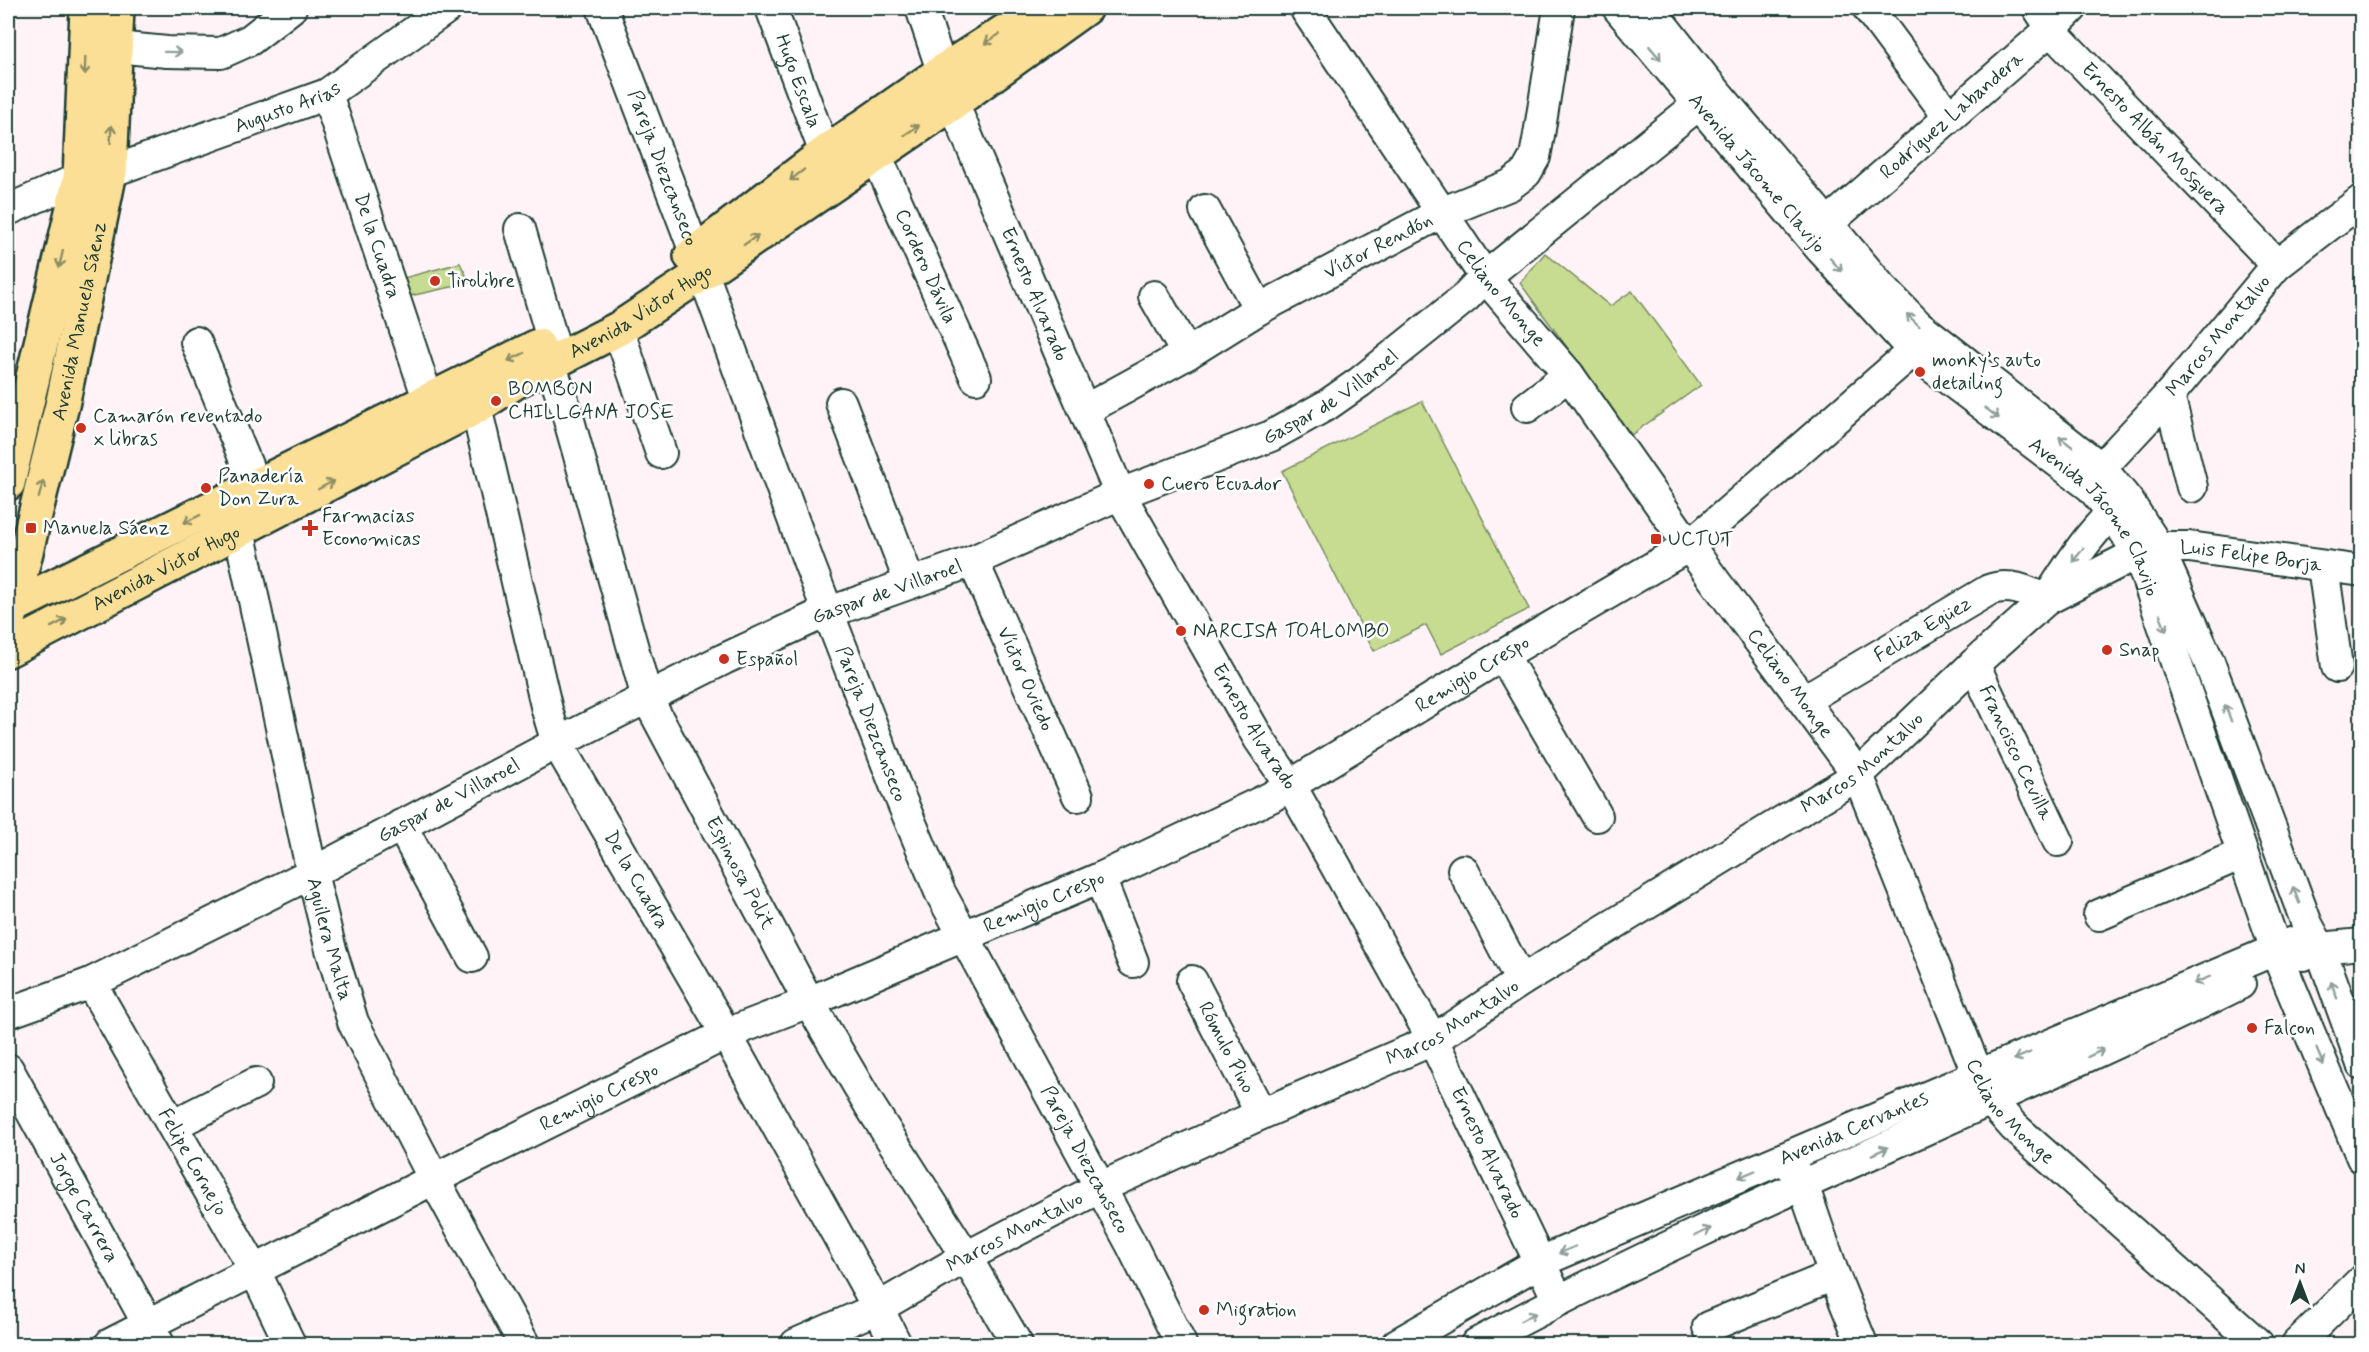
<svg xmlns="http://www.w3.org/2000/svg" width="2369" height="1352" font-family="Mynerve,sans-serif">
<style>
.green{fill:#c7dc91;stroke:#738c62;stroke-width:1.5}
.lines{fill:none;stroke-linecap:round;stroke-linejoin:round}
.minor-casing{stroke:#1f3d34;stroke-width:34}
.major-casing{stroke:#1f3d34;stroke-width:38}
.minor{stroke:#fff;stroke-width:30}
.major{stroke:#fbdf96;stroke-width:33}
.oneway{stroke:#8d8e65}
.oneway2{stroke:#8f9e9a}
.poi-dot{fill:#c8321e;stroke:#fff;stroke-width:2}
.labels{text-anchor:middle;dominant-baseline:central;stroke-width:5;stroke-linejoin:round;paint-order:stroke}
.street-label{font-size:20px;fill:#1f3d34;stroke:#fff}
.poi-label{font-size:20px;fill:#1f3d34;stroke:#fff;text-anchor:start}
</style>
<rect width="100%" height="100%" fill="#fff3f7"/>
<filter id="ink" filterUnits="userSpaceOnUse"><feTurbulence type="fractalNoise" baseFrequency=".0167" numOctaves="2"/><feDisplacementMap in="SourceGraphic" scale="12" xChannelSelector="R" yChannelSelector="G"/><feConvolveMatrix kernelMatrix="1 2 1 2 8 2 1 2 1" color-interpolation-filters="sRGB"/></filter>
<g filter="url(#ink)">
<g class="green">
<path d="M1545,253l65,53 22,-15 69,94 -70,50 -111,-152z"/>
<path d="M460,263l10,20 -65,14 -5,-18z"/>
<path d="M1422,401l107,208 -88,45 -15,-29 -52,26 -92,-180z"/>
</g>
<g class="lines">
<g class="minor-casing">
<g id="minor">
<path id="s1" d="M602,8l101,265 106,290 88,227 43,102 191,352 50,100"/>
<path id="s2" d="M771,8l54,145"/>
<path id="s3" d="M921,8l32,95 167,391 139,245 32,47 142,254 125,260"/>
<path id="s4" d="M1618,8l202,240 99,109 172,130 21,25 26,41 143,411 81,194"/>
<path d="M1649,8l56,71 176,208 37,38 183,143 27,33 30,46 51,115 98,262 13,24 42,116"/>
<path d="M1868,8l81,109"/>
<path id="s5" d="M2038,8l20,30 219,227"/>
<path id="s6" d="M1306,10l179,267 84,98 120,171 169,229 120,300 13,26 23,26 244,217"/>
<path d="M115,47l52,5 54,1 29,-13 41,-32"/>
<path id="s7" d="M327,94l101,305"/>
<path id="s8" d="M876,155l100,223"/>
<path id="s9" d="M110,172l217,-78 120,-86"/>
<path d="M8,210l72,-32"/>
<path d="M1205,210l54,99"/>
<path id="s10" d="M1828,223l224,-195 20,-20"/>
<path d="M520,229l32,110"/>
<path d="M1154,296l33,58"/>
<path d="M618,329l43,124"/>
<path d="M196,342l60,145"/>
<path id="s11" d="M550,364l15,42 82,292 162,304 61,104 96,151 51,87"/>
<path id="s12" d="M466,385l10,22 71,303 10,33 169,291 152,274 18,36"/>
<path d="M2169,395l23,92"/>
<path d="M841,403l69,180"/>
<path d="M1527,407l42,-32"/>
<path id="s13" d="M1085,410l102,-56 72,-45 182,-96 69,-28 16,-12 9,-16 4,-22 20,-127"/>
<path id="s14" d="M2092,485l9,-17 68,-73 108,-130 85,-65"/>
<path id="s15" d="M232,509l7,21 73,343 18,73 23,76 81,157 90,165"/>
<path id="s16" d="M973,561l105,235"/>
<path d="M2323,566l14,101"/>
<path d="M2048,598c22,-34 46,-74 79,-97"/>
<path d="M1503,655l94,161"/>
<path id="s17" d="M1974,664l84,177"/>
<path id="s18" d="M1804,700l185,-110c21,-8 38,1 57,10"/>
<path d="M401,825l71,132"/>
<path d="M1463,870l58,111"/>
<path d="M1100,878l33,84"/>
<path d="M2099,915l143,-61"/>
<path d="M2303,955l17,-7 42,-4"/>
<path id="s19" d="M1192,981l64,123 3,11"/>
<path id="s20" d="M91,983l164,288 35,73"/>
<path id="s21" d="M8,1013l83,-30 221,-110 245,-130 167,-84 89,-41 160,-57 147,-67 151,-58 56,-31 33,-23 106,-85 19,-20 230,-186"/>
<path id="s22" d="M8,1069l151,275"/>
<path d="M173,1125l83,-42"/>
<path d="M1793,1169l10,16 31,90 28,69"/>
<path d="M1708,1327l126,-52"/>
<path id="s23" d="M110,1344l324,-165 292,-145 83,-32 291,-124 171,-81 232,-142 186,-109 224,-195"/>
<path id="s24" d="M796,1344l82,-36 88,-51 133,-69 160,-73 174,-75 88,-59 337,-206 116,-111 72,-64 92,-47 20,-6h31l173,24"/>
<path id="s25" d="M1397,1344l141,-81 440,-188 316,-133"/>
<path d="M1476,1344c248,-134 512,-236 764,-360"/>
<path d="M2297,1344l65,-64"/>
</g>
</g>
<g class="major-casing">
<g id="major">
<path d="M691,256l134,-103 118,-82 98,-63"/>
<path d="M8,483l72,-305 7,-170"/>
<path d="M8,609l530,-263"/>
<path id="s26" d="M9,621l54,-220 47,-229 7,-164"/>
<path id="s27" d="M8,650l468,-243 42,-27 100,-51 85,-56 250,-170 132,-95"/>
</g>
</g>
<use href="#minor" class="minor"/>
<use href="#major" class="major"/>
</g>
<defs><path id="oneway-shaft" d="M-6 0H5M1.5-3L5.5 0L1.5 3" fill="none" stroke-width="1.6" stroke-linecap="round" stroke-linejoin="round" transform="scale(1.5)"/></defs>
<g class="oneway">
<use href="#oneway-shaft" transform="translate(992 39) rotate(147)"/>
<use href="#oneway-shaft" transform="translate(85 66) rotate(92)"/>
<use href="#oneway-shaft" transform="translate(912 130) rotate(-34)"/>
<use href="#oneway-shaft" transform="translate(111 134) rotate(-87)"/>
<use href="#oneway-shaft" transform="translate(797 175) rotate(142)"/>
<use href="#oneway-shaft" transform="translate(751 240) rotate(-34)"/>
<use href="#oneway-shaft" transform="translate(61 259) rotate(103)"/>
<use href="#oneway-shaft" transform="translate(516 357) rotate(154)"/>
<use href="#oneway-shaft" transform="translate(326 485) rotate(-28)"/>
<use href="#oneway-shaft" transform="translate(41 489) rotate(-76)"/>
<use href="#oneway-shaft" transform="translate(192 519) rotate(154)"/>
<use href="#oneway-shaft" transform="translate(59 623) rotate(-27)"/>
</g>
<g class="oneway2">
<use href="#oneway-shaft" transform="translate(173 52) rotate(1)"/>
<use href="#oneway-shaft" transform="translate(1655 53) rotate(50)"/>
<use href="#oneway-shaft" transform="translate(1836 265) rotate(48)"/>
<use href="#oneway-shaft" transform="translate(1913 320) rotate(-136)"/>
<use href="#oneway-shaft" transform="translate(1992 413) rotate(37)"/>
<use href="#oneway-shaft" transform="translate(2066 442) rotate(-142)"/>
<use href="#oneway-shaft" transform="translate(2078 555) rotate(128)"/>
<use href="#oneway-shaft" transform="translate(2163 623) rotate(71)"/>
<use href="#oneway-shaft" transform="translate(2228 713) rotate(-111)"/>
<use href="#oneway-shaft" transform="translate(2296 895) rotate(-111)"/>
<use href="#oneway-shaft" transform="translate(2202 980) rotate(157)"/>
<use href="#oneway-shaft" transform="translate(2334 990) rotate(-110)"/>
<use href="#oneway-shaft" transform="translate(2096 1053) rotate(-25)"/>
<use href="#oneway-shaft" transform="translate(2022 1056) rotate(157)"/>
<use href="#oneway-shaft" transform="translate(2320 1057) rotate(67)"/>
<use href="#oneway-shaft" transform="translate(1880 1151) rotate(-24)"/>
<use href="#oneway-shaft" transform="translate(1747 1174) rotate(157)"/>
<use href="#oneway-shaft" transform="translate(1703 1232) rotate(-25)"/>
<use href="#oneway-shaft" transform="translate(1567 1250) rotate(157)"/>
<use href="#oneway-shaft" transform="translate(1528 1317) rotate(-28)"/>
</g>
</g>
<g class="poi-dot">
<circle cx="435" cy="281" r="6"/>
<circle cx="1920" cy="372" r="6"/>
<circle cx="496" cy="401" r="6"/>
<circle cx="81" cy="428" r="6"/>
<circle cx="1149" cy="484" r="6"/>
<circle cx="206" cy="488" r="6"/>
<rect x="25" y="522" width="12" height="12" rx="3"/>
<path d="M307 519h6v6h6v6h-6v6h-6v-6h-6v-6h6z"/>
<rect x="1650" y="533" width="12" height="12" rx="3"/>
<circle cx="1181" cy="631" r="6"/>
<circle cx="2107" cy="650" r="6"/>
<circle cx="724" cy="659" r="6"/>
<circle cx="2252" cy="1028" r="6"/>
<circle cx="1204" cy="1310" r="6"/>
</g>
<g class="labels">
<g class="street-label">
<text stroke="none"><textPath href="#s2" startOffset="78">Hugo Escala</textPath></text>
<text stroke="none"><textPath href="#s9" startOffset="189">Augusto Arias</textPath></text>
<text stroke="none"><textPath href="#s10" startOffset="164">Rodríguez Labandera</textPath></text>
<text stroke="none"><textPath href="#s5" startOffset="176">Ernesto Albán Mosquera</textPath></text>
<text stroke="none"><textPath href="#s1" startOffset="171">Pareja Diezcanseco</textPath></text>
<text stroke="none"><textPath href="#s4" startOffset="216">Avenida Jácome Clavijo</textPath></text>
<text stroke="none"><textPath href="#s7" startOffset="160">De la Cuadra</textPath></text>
<text stroke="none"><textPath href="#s13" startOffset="336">Víctor Rendón</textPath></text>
<text stroke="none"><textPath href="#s8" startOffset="122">Cordero Dávila</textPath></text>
<text stroke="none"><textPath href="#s6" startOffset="344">Celiano Monge</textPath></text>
<text stroke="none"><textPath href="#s3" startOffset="308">Ernesto Alvarado</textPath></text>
<text stroke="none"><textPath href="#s27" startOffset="718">Avenida Victor Hugo</textPath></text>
<text stroke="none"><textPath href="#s26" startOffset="308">Avenida Manuela Sáenz</textPath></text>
<text stroke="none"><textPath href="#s14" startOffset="196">Marcos Montalvo</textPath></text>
<text stroke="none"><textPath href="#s21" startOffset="1462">Gaspar de Villaroel</textPath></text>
<text stroke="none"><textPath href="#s4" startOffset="702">Avenida Jácome Clavijo</textPath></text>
<text stroke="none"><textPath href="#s24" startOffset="1682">Luis Felipe Borja</textPath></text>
<text stroke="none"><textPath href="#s27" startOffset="178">Avenida Victor Hugo</textPath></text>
<text stroke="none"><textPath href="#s21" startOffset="976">Gaspar de Villaroel</textPath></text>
<text stroke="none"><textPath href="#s18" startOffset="138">Feliza Egüez</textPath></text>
<text stroke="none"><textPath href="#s23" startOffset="1520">Remigio Crespo</textPath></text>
<text stroke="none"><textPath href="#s16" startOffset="129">Víctor Oviedo</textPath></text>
<text stroke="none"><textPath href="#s6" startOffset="830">Celiano Monge</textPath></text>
<text stroke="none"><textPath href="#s1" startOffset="765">Pareja Diezcanseco</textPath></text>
<text stroke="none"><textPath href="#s3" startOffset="794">Ernesto Alvarado</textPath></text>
<text stroke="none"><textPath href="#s17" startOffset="98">Francisco Cevilla</textPath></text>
<text stroke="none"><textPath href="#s24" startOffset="1218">Marcos Montalvo</textPath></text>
<text stroke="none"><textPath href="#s21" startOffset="490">Gaspar de Villaroel</textPath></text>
<text stroke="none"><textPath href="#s11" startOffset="546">Espinosa Polit</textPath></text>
<text stroke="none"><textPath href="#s12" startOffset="528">De la Cuadra</textPath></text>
<text stroke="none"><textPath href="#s23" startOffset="1034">Remigio Crespo</textPath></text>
<text stroke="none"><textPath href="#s15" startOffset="441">Aguilera Malta</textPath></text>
<text stroke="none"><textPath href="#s24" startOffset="732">Marcos Montalvo</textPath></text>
<text stroke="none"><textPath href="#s19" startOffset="75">Rómulo Pino</textPath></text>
<text stroke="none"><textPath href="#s23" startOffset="548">Remigio Crespo</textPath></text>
<text stroke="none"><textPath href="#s6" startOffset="1316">Celiano Monge</textPath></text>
<text stroke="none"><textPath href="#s25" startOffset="506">Avenida Cervantes</textPath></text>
<text stroke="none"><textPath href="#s3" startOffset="1280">Ernesto Alvarado</textPath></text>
<text stroke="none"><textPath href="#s1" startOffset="1251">Pareja Diezcanseco</textPath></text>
<text stroke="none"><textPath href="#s20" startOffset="206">Felipe Cornejo</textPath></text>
<text stroke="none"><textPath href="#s22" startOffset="158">Jorge Carrera</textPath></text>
<text stroke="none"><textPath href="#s24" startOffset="246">Marcos Montalvo</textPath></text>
</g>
<g class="poi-label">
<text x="447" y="281">Tirolibre</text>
<text x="1932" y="360">monky’s auto<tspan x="1932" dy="23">detailing</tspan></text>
<text x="508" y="389">BOMBON<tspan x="508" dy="23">CHILLGANA JOSE</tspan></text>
<text x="93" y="416">Camarón reventado<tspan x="93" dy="23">x libras</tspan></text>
<text x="218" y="476">Panadería<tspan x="218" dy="23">Don Zura</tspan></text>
<text x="1161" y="484">Cuero Ecuador</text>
<text x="322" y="516">Farmacias<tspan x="322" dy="23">Economicas</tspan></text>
<text x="43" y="528">Manuela Sáenz</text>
<text x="1668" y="539">UCTUT</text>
<text x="1193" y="631">NARCISA TOALOMBO</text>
<text x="2119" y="650">Snap</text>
<text x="736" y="659">Español</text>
<text x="2264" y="1028">Falcon</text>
<text x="1216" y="1310">Migration</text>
</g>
</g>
<rect width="2369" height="1352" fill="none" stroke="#fff" stroke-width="30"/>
<rect x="15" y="15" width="2339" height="1322" fill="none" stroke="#1f3d34" stroke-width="2" filter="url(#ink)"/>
<g transform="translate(2300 1283)" stroke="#ffffff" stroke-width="4.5" paint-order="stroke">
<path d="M0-4.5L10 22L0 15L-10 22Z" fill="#1f3d34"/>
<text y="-9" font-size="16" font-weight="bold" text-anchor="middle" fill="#1f3d34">N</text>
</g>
</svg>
